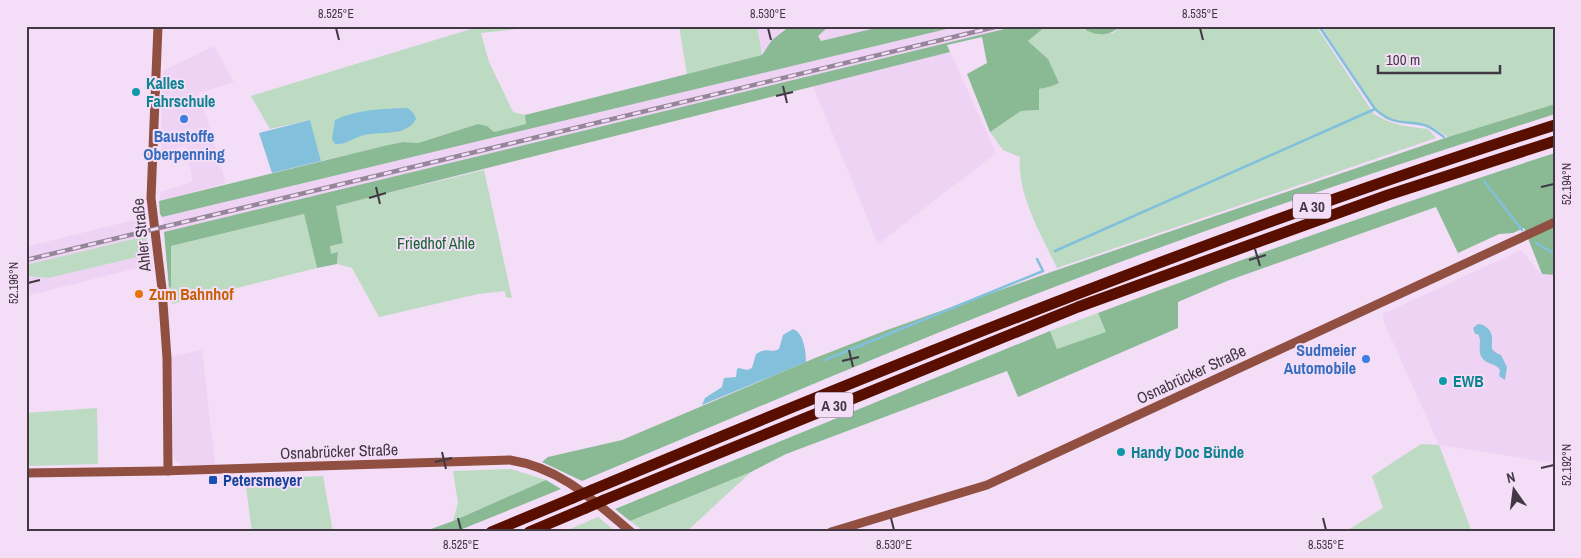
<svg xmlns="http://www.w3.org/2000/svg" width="1581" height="558" font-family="'Archivo Narrow',sans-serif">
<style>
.built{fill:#efd3f4}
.green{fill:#bcdbc2}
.forest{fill:#89ba94}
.water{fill:#82c0dc}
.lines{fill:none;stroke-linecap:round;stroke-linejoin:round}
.stream{stroke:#82c0dc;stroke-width:2.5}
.secondary{stroke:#904f40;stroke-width:9}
.motorway{stroke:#590f00;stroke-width:11}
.rail-casing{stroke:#968699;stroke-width:4.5}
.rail{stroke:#f3ddf7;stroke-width:2.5;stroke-dasharray:8;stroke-linecap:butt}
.motorway-bridge{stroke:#590f00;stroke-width:11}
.ticks{fill:none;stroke:#413843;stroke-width:2}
.culture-dot{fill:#0f9aa8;stroke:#f3ddf7;stroke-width:2}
.shop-dot{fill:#3f7fe0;stroke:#f3ddf7;stroke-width:2}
.food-dot{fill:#e8710a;stroke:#f3ddf7;stroke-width:2}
.transit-dot{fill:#1a4fb4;stroke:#f3ddf7;stroke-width:2}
.labels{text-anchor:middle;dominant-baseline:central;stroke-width:4;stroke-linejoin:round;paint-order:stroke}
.shield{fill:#f3ddf7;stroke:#766a79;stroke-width:1}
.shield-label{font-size:15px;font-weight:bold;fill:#413843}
.culture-label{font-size:16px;font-weight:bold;fill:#0d838f;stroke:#f3ddf7;text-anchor:start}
.shop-label{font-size:16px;font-weight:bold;fill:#366cbe;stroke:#f3ddf7}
.street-label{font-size:16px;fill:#413843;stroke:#f3ddf7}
.park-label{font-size:16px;fill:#196333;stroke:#f3ddf7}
.food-label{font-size:16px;font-weight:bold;fill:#c56008;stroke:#f3ddf7;text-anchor:start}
.transit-label{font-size:16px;font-weight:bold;fill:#164399;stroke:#f3ddf7;text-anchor:start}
.neatline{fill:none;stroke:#413843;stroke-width:2}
.ticks-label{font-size:12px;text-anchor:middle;fill:#413843}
</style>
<rect width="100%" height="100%" fill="#f3ddf7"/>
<g class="built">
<path d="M757,26h32l-17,14 -10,15z"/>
<path d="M829,26h55l-63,15 -4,-5z"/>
<path d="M959,26h58l-853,206 -2,-15z"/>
<path d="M214,46l20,36 -35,11 27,90 -66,18v-9l33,-10 -7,-36 -25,7 2,-82z"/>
<path d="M950,52l46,101 -118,91 -65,-158z"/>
<path d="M146,217l-2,5 2,14 -120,29v-18z"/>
<path d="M1521,250l20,24 14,1v36l-2,1 2,9v142l-116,-18 -56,-125v-6z"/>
<path d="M150,252l2,16 -7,-2 -119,30v-20l22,2 94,-22z"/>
<path d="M202,350l13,115h-32l-7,-4 -3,-7 -1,-98z"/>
</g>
<g class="green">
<path d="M481,26h65l-65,7 8,29 24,50 12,3 2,9 -33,8 -7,-6 -9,-2 -60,19 -15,-1 -82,19 -11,-41 -40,9 -19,-33z"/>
<path d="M679,26h78l5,29 -75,19z"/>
<path d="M1046,26h34l4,4 29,3 7,-7h196l58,88c21,12 30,12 54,15l8,9 -379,130c-16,-34 -40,-73 -37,-111l-17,-7 -13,-18 31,-21 17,-1 1,-21 10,-2 -1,-28 -20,-18z"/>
<path d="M1321,26h234v78l-107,33c-7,-4 -16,-12 -24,-13 -24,-5 -27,2 -48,-15z"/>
<path d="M484,170l28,128 -6,-1 -1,-6 -27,3 -99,23 -27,-49 -15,-4 1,-11 -7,1 -2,-8 14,-4 -8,-36z"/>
<path d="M304,214l13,54 -145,36 -3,-16 2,-1v-41z"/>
<path d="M146,236l4,16 -8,4 -94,22 -22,-2v-11z"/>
<path d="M1098,313l9,19 -50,17 -7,-18z"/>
<path d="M97,408l1,56 -72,2v-53z"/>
<path d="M1421,444l18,1 33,87h-127l38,-24 -11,-32z"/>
<path d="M511,469l35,11 -93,41 5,-18 -5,-32z"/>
<path d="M751,472l-65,60h-41l-15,-11z"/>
<path d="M323,476l10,56h-81l-7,-53z"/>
<path d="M598,517l18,15h-53z"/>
</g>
<g class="forest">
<path d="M790,26h39l-11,10 3,5 63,-15h75l-797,191 -2,-3 -1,-13 225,-55 19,-4 15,1 60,-19 9,2 7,6 32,-8 -1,-9 237,-60 10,-15z"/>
<path d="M1017,26h29l-18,15 20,18 11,24 -10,4 -10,2v21l-18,1 -31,21 -23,-58 20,-11 -5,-26 -35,8 3,7 -614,154 7,37 -13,3 1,8 7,-2 -1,12 -20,4 -13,-54 -133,32v41l-2,1 -5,-56z"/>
<path d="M1080,26h40c-12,12 -27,10 -40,0z"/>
<path d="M1555,104v10c-148,47 -295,96 -440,150 -180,67 -356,143 -533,217l-40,-19 6,-5 74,-17 193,-82 72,-28 167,-59 394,-134z"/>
<path d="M1555,153v122l-13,-1 -18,-46 -11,5 -14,1 -41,19 -22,-46 -209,74 -49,21v26l-160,69 -11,-26 -221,83 -35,18 -121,49 -15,-12 435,-178 7,18 49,-17 -8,-19c151,-57 303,-110 457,-160z"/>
<path d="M546,480l15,9 -106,43h-32l30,-11z"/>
</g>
<g class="water">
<path d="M408,108l6,6 2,5c-10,19 -37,11 -55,17 -10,3 -15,9 -26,8l-3,-5 3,-19c22,-11 48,-11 73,-12z"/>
<path d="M310,120l11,41 -49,12 -13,-40z"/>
<path d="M1478,324c6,0 14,6 14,13 1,10 -4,13 9,18l6,12 -2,13 -6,-4 1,-6c-4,-7 -12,-5 -17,-11 -7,-8 0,-17 -5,-25h-3l-2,-6z"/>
<path d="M793,329c11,4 13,23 13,33l-104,43 3,-7 17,-11 2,-9 12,-1 1,-8 2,-1 8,2 5,-2 4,-14c12,-8 14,0 23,-5l4,-14z"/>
</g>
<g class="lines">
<g class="stream">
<path d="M1319,26l56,83c19,17 27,11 49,16 6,1 14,8 20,12"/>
<path d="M1484,181l38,49"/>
<path d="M1536,243l19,11"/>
<path d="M1055,251l320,-142"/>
<path d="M825,360l218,-89 -6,-12"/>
</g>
<g class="secondary">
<path d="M158,26l-7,172 11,91 5,69 1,113"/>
<path d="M26,473l135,-2 349,-11c51,8 83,40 121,72"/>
<path d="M831,532l156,-47 568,-263"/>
</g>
<g class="motorway">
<path d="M592,490c317,-132 635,-261 963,-365"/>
<path d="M604,500l474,-193 310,-112 167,-54"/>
<path d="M491,532l82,-34"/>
<path d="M529,532l57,-24"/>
</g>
<g class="rail-casing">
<path id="rail" d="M26,260l973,-234"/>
</g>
<use href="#rail" class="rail"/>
<g class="motorway-bridge">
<path d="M573,498l19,-8"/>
<path d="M586,508l18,-8"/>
</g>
</g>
<path class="ticks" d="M336,28l3,12M768,28l3,12M1200,28l3,12M783,86l4,17M776,96l17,-4M376,187l4,17M1541,187l13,-3M369,198l17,-5M1255,249l5,17M1249,260l17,-5M28,283l12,-3M849,350l4,17M842,361l17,-4M442,452l4,17M435,462l17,-4M1541,468l13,-3M458,518l3,12M891,518l3,12M1323,518l3,12"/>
<g class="culture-dot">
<circle cx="136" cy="92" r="5"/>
<circle cx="1443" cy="381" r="5"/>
<circle cx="1121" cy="452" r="5"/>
</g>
<g class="shop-dot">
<circle cx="184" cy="119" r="5"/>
<circle cx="1366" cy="359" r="5"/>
</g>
<circle class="food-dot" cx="139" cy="294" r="5"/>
<rect class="transit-dot" x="208" y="475" width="10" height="10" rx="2.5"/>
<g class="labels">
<g class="shield">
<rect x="1293" y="193.5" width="38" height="25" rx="4"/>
<rect x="815" y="392.5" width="38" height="25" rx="4"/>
</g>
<g class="shield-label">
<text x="1312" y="206">A 30</text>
<text x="834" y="405">A 30</text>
</g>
<g class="culture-label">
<text x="146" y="83">Kalles<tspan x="146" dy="18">Fahrschule</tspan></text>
<text x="1453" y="381">EWB</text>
<text x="1131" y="452">Handy Doc Bünde</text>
</g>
<g class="shop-label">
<text x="184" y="136">Baustoffe<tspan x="184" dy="18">Oberpenning</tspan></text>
<text x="1356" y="350" text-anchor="end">Sudmeier<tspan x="1356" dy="18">Automobile</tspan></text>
</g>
<g class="street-label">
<text transform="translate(141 235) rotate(-96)">Ahler Straße</text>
<text transform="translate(1191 374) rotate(-25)">Osnabrücker Straße</text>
<text transform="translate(339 451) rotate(-2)">Osnabrücker Straße</text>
</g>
<g class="park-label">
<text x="436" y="243">Friedhof Ahle</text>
</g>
<g class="food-label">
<text x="149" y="294">Zum Bahnhof</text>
</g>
<g class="transit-label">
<text x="223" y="480">Petersmeyer</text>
</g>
</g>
<rect width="1581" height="558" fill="none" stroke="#f3ddf7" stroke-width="55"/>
<g transform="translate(1514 490) rotate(346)" stroke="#f3ddf7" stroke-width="4" paint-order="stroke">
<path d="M0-4L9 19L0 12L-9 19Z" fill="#413843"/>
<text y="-8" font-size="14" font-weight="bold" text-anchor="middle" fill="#413843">N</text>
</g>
<path d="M1378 65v8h122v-8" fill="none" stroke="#413843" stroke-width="2.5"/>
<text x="1386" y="65" font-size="15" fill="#413843" stroke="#f3ddf7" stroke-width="4" paint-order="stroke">100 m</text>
<rect x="28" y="28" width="1526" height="502" class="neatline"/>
<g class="ticks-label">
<text x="336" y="18">8.525°E</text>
<text x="768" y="18">8.530°E</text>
<text x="1200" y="18">8.535°E</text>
<text transform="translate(1567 184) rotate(-90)" y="4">52.194°N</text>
<text transform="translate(14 283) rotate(-90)" y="4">52.196°N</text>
<text transform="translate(1567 465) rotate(-90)" y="4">52.192°N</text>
<text x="461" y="549">8.525°E</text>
<text x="894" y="549">8.530°E</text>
<text x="1326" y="549">8.535°E</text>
</g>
</svg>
